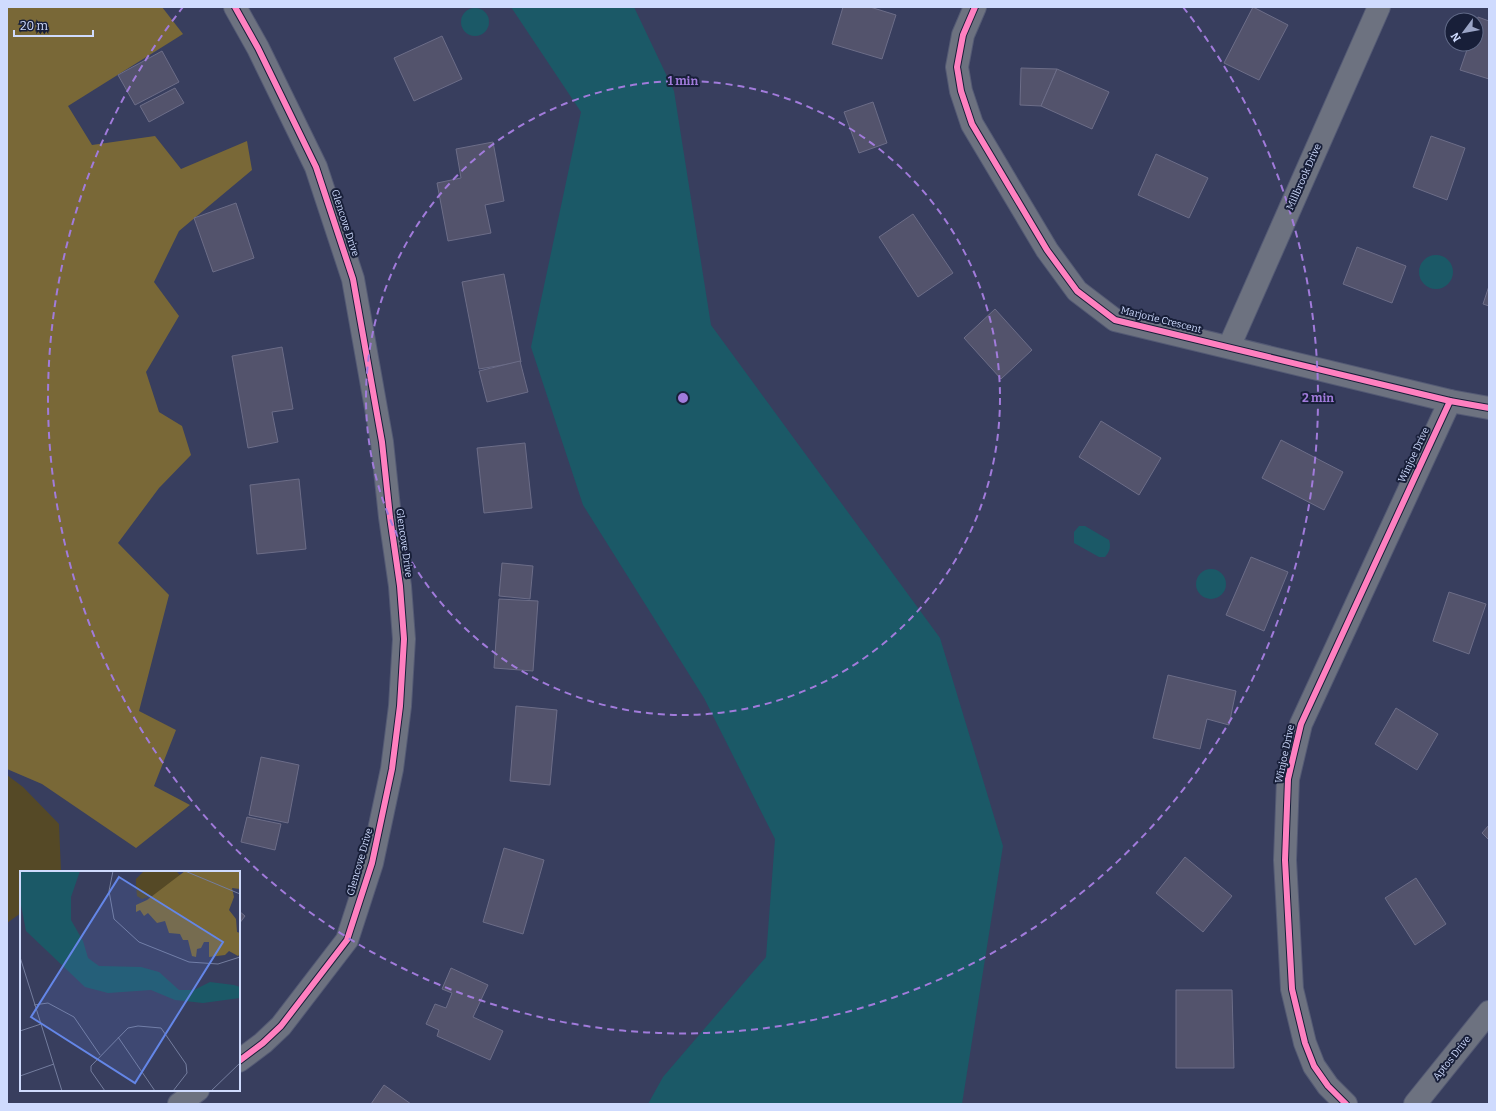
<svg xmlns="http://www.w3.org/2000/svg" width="1496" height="1111" font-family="Bitter,serif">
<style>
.green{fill:#554926}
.forest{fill:#796837}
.water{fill:#1b5967}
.building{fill:#53536c;stroke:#6c6d88}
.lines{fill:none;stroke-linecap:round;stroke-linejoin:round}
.minor-casing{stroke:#545a74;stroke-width:24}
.minor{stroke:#6d7280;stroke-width:22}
.cycleway-casing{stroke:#181f39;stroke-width:8}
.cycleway{stroke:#ff80c0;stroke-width:6}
.ring{fill:none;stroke:#a17bdb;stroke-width:2;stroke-dasharray:7 5}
.labels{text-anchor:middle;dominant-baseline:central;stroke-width:4;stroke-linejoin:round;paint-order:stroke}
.street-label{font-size:10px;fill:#cfdbfe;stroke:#181f39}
.inset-road{fill:none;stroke:#747d9e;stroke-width:1}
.view{fill:#6486e7;fill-opacity:0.15;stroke:#6486e7;stroke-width:2}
.inset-edge{fill:none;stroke:#cfdbfe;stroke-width:2}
.centre{fill:#a17bdb;stroke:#181f39;stroke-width:2}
.ring-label{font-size:12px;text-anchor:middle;font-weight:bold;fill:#a17bdb;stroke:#181f39;stroke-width:4;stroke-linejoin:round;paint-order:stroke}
</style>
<rect width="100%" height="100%" fill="#383e5e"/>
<path class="green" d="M7,775l16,12 36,37 2,48h-40v41l-14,10z"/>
<path class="forest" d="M7,7h155l21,27 -115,72 24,39 63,-9 26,33 66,-28 5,29 -73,61 -25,51 25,34 -33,56 13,40 23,14 9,29 -32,33 -41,55 51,52 -30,116 37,19 -22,56 36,19 -54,43 -94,-64 -35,-15z"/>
<g class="water">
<path d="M511,7h123l40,84 37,234 229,313 63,208 -41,258h-314l15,-27 103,-120 9,-118 -71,-141 -121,-193 -52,-158 50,-235z"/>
<circle cx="475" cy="22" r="14"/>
<circle cx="1436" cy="272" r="17"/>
<path d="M1079,526h6l24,14c2,7 1,11 -4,17h-6l-25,-14v-11z"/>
<circle cx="1211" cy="584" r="15"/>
</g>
<g class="building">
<path d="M843,7h27l26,8 -14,44 -50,-15z"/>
<path d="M1253,7l35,18 -29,55 -35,-17z"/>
<path d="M1478,17l11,4v58l-29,-9 9,-26h7v-21z"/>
<path d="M442,36l20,43 -48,22 -20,-43z"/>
<path d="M162,51l17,31 -44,23 -17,-30z"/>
<path d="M1021,68l36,1 -16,37 -21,-1z"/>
<path d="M1057,69l52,23 -17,37 -51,-23z"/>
<path d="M175,88l9,15 -35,19 -9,-16z"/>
<path d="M873,102l14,41 -28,10 -15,-41z"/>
<path d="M1431,136l34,12 -18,52 -34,-13z"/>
<path d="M493,142l11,59 -19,4 6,28 -43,8 -11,-58 24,-5 -5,-29z"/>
<path d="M1156,154l52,24 -19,40 -51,-23z"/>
<path d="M236,203l18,55 -41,14 -19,-54z"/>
<path d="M913,214l40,59 -35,24 -39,-60z"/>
<path d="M1357,247l49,19 -14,37 -49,-19z"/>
<path d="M504,274l17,88 -42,7 -17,-87z"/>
<path d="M1489,286v20l-6,-2z"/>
<path d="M995,309l37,41 -31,29 -37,-41z"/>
<path d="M282,347l11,62 -21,3 6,30 -30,6 -16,-92z"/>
<path d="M520,361l8,31 -41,10 -8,-31z"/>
<path d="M1101,421l60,37 -22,37 -60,-38z"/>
<path d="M1281,440l62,32 -19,38 -62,-32z"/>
<path d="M525,443l7,65 -48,5 -7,-65z"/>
<path d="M299,479l7,70 -49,5 -7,-69z"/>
<path d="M1251,557l37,15 -24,59 -38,-16z"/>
<path d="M502,563l31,3 -3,33 -31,-3z"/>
<path d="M1449,592l37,12 -17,50 -36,-13z"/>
<path d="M499,599l39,2 -5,70 -39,-3z"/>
<path d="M1168,675l68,16 -7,34 -22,-6 -7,30 -47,-11z"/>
<path d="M516,706l41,4 -7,75 -40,-4z"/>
<path d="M1396,708l42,26 -21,36 -42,-26z"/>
<path d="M261,757l38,8 -11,58 -39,-8z"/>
<path d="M247,817l34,7 -6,26 -34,-8z"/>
<path d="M1489,825v15l-7,-7z"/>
<path d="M504,848l40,12 -21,74 -40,-12z"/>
<path d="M1185,857l47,39 -29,36 -47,-39z"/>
<path d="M1416,878l30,46 -31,21 -30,-47z"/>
<path d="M239,911l6,5 -6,8z"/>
<path d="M451,968l37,17 -15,32 30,14 -13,29 -53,-24 2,-6 -13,-6 9,-20 11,4 6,-15 -10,-4z"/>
<path d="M1176,990h56l2,78h-58z"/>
<path d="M384,1085l27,19h-40z"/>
</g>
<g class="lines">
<g class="minor-casing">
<g id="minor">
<path d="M235,7l23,41 58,119 37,112 29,163 8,75 10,69 4,53 -4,67 -8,63 -20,94 -25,77 -66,86 -18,17 -24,18"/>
<path d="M975,7l-12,28 -6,32 4,24 11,33 75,126 30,41 38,29 335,81 39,7"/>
<path d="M1229,347l150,-340"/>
<path d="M179,1104l19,-14"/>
<path d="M1346,1104l-18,-18 -14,-20 -9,-23 -13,-54 -7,-129 3,-81 13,-55 149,-323"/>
<path d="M1415,1104l74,-92"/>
</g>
</g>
<use href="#minor" class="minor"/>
<g class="cycleway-casing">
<g id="cycleway">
<path d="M235,7l23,41 58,119 37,112 29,163 8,75 10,69 4,53 -4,67 -8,63 -20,94 -25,77 -66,86 -18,17 -24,18"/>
<path d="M975,7l-12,28 -6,32 4,24 11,33 75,126 30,41 38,29 335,81 39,7"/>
<path d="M1346,1104l-18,-18 -14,-20 -9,-23 -13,-54 -7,-129 3,-81 13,-55 149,-323"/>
</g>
</g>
<use href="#cycleway" class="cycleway"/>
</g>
<g class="ring">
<circle cx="683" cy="398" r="317"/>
<path d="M1183 7A635 635 0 1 1 183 7"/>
</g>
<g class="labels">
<g class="street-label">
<text transform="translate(1304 177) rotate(-66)">Millbrook Drive</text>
<text transform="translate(345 223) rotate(72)">Glencove Drive</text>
<text transform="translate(1161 320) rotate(14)">Marjorie Crescent</text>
<text transform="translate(1414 455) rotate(-65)">Winjoe Drive</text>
<text transform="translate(404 543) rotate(82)">Glencove Drive</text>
<text transform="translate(1285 754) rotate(-78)">Winjoe Drive</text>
<text transform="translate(360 862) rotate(-74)">Glencove Drive</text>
<text transform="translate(1452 1058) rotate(-51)">Aptos Drive</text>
</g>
</g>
<g transform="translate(20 871)">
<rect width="220" height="220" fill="#383e5e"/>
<path d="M124,0h32l6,6 -19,15 -21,7 -5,-3 -1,-11v-6z" fill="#554926"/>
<path d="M165,0h55v18l-8,-1 2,9 -5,13 7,9 1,13 3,1v21l-2,2 -9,-5 -4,4 -16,2v-15h-5l-3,6 -4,1 -1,8 -4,-1 -4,-16h-5l-3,-6 -11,-1 -4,-12 -8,2 -9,-10 -4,3 -4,-6 -4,2v-7l11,-5z" fill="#796837"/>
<path d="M0,0h60l-9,26v23l12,21 5,17 11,8 42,1 18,5 20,18h15l16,-8 24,3 6,2v11l-37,5 -28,-3 -24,-10 -43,3 -23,-6 -59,-56 -6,-31z" fill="#1b5967"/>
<path class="inset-road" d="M93,0l-4,20 5,28 25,23 50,20 29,2 22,-7M165,0l55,23M0,86l42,134M14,134l14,-2 26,14 26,38M0,160l21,-7M98,166l37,54M0,205l34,-12M85,220l-14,-20v-5l37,-38 10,-2 23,2 25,36 1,9 -14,18M191,220l29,-28"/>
<path class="view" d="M99,6l104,65 -88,141 -104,-66z"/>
<rect width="220" height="220" class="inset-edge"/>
</g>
<circle cx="683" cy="398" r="6" class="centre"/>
<g class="ring-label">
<text x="683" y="85">1 min</text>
<text x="1318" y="402">2 min</text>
</g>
<rect width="1496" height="1111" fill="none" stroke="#cfdbfe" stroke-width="16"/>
<g transform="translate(1464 32) rotate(238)"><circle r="19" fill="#181f39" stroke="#616a88"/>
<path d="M0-3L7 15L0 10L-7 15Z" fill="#9aa4c6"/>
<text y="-6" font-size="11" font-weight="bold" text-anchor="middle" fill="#cfdbfe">N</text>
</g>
<path d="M14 30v6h79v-6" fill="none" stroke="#cfdbfe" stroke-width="2"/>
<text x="20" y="30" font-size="12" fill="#cfdbfe" stroke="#181f39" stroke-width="3" paint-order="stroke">20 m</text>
</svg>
